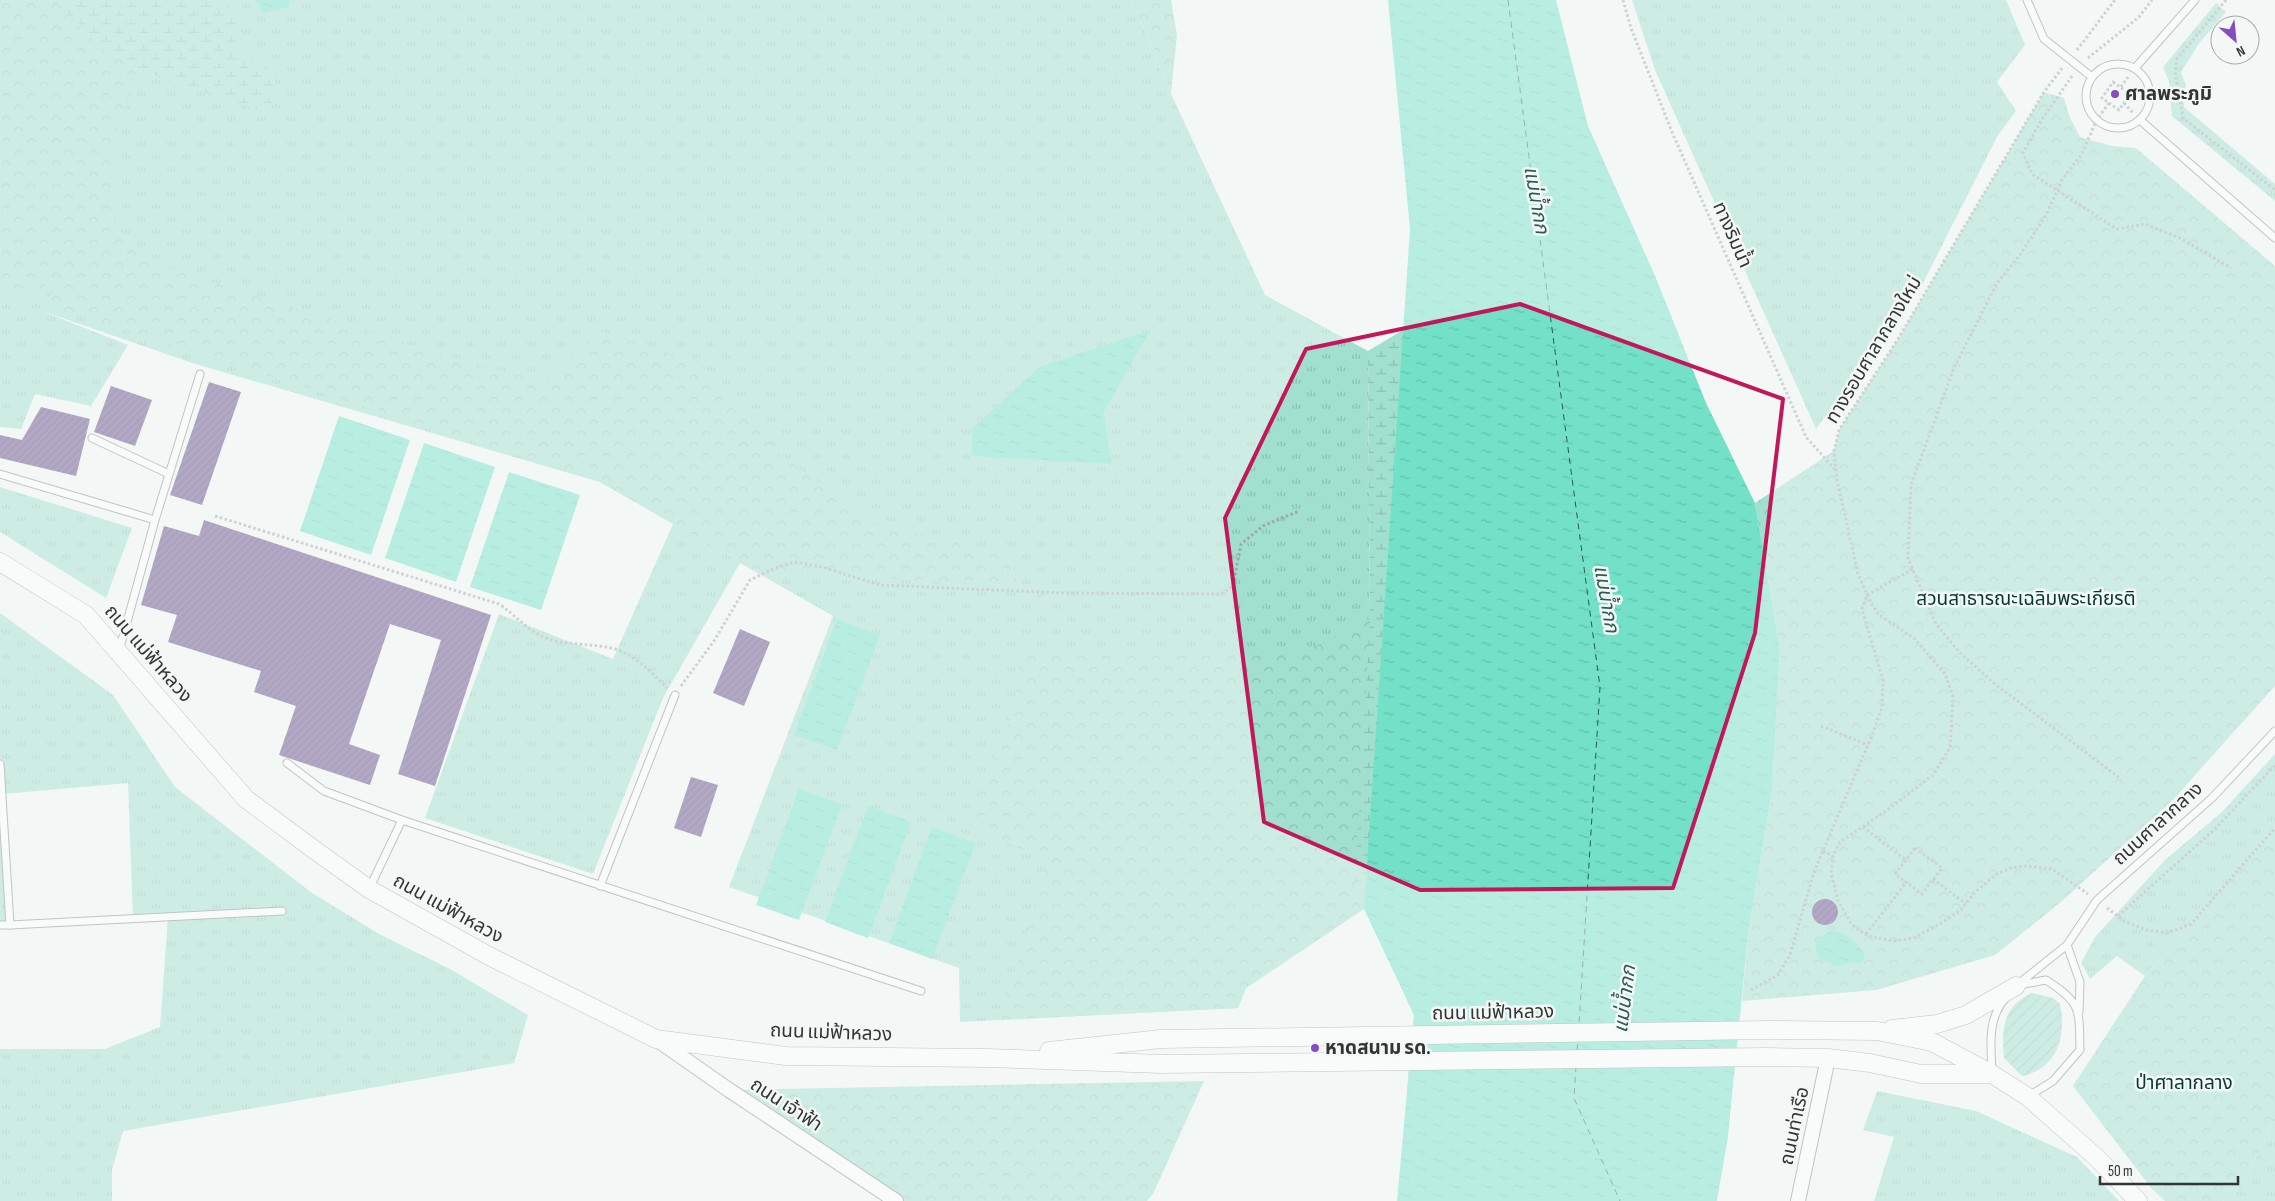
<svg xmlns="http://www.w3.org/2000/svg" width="2275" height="1201" font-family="'Sofia Sans Condensed','Noto Sans Thai',sans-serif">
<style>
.grass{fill:url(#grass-tufts)}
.forest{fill:url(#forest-crowns)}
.wetland{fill:url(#wetland-marsh)}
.garden{fill:url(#garden-furrows)}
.water{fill:url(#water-ripples)}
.pier{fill:#f3f8f6}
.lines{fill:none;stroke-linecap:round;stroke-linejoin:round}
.ferry{stroke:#2c5b50;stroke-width:1;stroke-dasharray:6 5;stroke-linecap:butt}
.building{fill:url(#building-hatch)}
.service-casing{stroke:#838786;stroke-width:9}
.minor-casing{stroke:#838786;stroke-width:16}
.tertiary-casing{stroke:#838786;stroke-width:19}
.path{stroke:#a2a6a4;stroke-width:3;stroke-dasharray:2.5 2.5;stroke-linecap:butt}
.service{stroke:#fff;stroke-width:7}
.minor{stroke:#fff;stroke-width:14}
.tertiary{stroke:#fff;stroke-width:18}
.marked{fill:none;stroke:#c2185b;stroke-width:4;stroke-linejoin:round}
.poi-dot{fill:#844dc4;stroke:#f3f8f6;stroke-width:2}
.labels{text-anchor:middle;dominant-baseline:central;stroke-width:5;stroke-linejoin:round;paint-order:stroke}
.poi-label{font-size:19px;font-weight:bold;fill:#333534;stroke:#f3f8f6;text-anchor:start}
.street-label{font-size:19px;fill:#333534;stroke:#f3f8f6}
.park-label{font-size:19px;fill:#02382e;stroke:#f3f8f6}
.water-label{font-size:20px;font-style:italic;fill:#2c5b50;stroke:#f3f8f6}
</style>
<defs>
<pattern id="grass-tufts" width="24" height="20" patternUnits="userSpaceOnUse" patternTransform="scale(1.25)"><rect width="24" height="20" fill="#a1dfce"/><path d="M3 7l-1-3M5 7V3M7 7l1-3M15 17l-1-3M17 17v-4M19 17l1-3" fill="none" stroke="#8bc0b2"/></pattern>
<pattern id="forest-crowns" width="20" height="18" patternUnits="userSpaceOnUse" patternTransform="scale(1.25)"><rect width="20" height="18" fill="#a1dfce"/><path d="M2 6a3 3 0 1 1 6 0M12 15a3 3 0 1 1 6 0" fill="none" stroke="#8bc0b2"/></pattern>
<pattern id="wetland-marsh" width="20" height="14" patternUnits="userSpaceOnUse" patternTransform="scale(1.25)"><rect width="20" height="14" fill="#a1dfce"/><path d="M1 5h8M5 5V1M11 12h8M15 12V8" fill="none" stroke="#8bc0b2"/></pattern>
<pattern id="garden-furrows" width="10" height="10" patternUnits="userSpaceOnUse" patternTransform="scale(1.25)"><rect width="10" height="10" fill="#a1dfce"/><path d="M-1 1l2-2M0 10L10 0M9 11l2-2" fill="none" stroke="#8bc0b2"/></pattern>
<pattern id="water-ripples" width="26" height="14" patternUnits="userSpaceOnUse" patternTransform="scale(1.25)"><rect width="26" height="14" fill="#72e1c7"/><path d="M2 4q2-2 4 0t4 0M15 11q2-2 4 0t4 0" fill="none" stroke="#63c2ac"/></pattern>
<pattern id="building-hatch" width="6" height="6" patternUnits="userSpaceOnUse" patternTransform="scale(1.25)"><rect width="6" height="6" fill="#593b7e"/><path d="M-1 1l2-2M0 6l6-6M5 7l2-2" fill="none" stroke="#6e568c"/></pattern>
</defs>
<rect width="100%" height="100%" fill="#f3f8f6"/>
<g class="grass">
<path d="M0,0h1132l39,94 94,201 103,56 2,268 -17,297 -107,72 -8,20 -278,14 -1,-54 -230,-81 104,-271 -93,-53 -77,135 -70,176 -168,-56 74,-204 114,45 60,-135 -73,-42 -408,-119 -150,-52 86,34 -37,61 -56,-12 -14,35 -21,-2z"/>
<path d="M1632,0h374l19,45 -28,37 19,29 -18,24 -76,150 -106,144 -161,-359z"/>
<path d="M2216,3l10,9 -26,30 -19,30 5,13 -2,22 91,77v17l-103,-85 -3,-35 -6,-14z"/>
<path d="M0,487l132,41 -26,70 -106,-66z"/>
<path d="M0,613l113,82 62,92 137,106 69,42 69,34 78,46 -14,48 -391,68 -11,39v31h-112v-152h105l55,-22 8,-110 -35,2 -5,-136 -125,11 7,131h-10z"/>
<path d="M2275,754v74l-130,148 -28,-20 -27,23 -9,-16 14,-26 70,-77 57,-48z"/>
<path d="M1877,1091l99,20 101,46 42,44h-245l20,-64 -31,-7z"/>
<path d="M2275,1117v84h-52l19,-14z"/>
</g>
<g class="forest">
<path d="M0,0h54l55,53 34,16 -27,61 -2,93 28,37 315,99 85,22 61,-49 99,32 79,91 93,67 137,34 7,31 -266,-18 -152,-87 -557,-178 36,-42 -13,15 -44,20 -22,-7z"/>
<path d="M1132,0h39l6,35 -6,59z"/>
<path d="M2044,92l20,6 6,20 10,19 32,9 24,2 139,118v420l-104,116 -110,100 -66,53 -119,35 -134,11 6,-67 24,-142 8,-141 -25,-148 79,-52 5,-21 59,-91z"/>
<path d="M1370,619l-6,290 -118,79 -8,20 -238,12 47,-159 -77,-35 46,-126 2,-48 290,-2z"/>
<path d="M2275,828v289l-33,70 -19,14h-58l-13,-12 -79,-103 72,-110z"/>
<path d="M1204,1081l-51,113 -6,7h-251l-167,-111z"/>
</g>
<g class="wetland">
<path d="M54,0h171l14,25 -3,22 34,23 9,22 -13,20 -101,-32 -56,-27z"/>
<path d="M1403,330l5,131 51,230 -53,409 8,-85 -59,-133 15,-263 -2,-268z"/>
</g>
<path class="garden" d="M2032,993l21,5 7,6c7,32 -3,65 -38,72l-18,-18c-3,-29 -1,-52 28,-65z"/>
<g class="water">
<path d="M255,0h35l-1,7 -26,6z"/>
<path d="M1388,0h168l32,126 68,152 50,125 49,100 25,148 -8,141 -24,142 -20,204 -11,63h-320l17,-186 -50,-106 46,-680z"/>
<path d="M1151,330l-48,83 9,51 -140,-8v-27l69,-63z"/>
<path d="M339,416l71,24 -39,115 -71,-24z"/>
<path d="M424,443l71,24 -39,115 -71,-24z"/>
<path d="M509,472l71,23 -39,115 -71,-23z"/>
<path d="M837,619l43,16 -43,115 -43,-15z"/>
<path d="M799,789l43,16 -43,115 -43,-15z"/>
<path d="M868,806l43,16 -43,116 -43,-16z"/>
<path d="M932,827l44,16 -44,116 -43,-16z"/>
<path d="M1830,930c14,1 32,14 35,28l-4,5 -8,-1 -18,4c-14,-6 -22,-9 -19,-25z"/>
</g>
<path class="pier" d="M1734,1076h2l-6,62 -11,63h-2l11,-63z"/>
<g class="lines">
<g class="ferry">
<path d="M1508,0l92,687 -21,338"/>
<path d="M1577,1050l1,-9"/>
<path d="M1576,1066l-2,32 46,103"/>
</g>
</g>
<g class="building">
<path d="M209,382l32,10 -39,113 -32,-10z"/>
<path d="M111,386l41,14 -17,46 -41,-14z"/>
<path d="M41,407l49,12 -14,57 -76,-18v-23l22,5z"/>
<path d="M204,520l287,95 -56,171 -37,-12 43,-134 -51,-16 -41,120 31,11 -10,30 -91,-30 17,-49 -42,-14 7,-21 -93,-29 9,-27 -36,-10 23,-79 35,10z"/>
<path d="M740,629l30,13 -26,64 -31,-13z"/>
<path d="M691,777l27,8 -17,52 -27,-9z"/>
<circle cx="1825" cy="912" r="13"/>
</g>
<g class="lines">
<g class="service-casing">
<g id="service">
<path d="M2027,0l17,39 48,38"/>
<circle cx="2118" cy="96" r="32"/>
<path d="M2135,68l60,-68"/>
<path d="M2140,120l135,118"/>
<path d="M92,438l77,36"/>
<path d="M0,474l155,46 -36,131"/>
<path d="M155,520l45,-146"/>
<path d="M287,763l37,28 78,29 519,171"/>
<path d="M0,764l10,161h-10"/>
<path d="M600,886l75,-191"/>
<path d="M370,887l32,-67"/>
<path d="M10,925l272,-14"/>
<path d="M2067,945l13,37 -1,30"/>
<path d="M2017,985l50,-40 30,-45 115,-102 63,-67"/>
<path d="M2019,985l27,-5c36,23 33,29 34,70l-27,31 -24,15"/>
<path d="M1992,1072c-1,-25 -5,-53 13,-73"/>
</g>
</g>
<g class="minor-casing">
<g id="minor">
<path d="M656,1039l73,51 167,111"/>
<path d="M1798,1201l30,-143"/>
</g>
</g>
<g class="tertiary-casing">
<g id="tertiary">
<path d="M0,562l86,53 160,184 70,52 53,38 120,67 167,83 130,17 201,2 175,6 604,-7 62,1 42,5 51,11h71"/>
<path d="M1892,1029l45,-5 29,-9 50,-29"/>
<path d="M1049,1051l112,-12 606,-9 110,1 55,11 60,32 36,23 69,61 41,43"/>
</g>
</g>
<g class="path">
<path d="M1623,0l8,28 41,104 134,305 30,34"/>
<path d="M2226,0l-49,59 -2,13 8,46 92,72"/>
<path d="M2077,50l38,-50"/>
<path d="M2088,58l51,-41 13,-17"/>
<path d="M2062,68l-18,24 -146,247 -59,91 -5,21 3,29 21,94 12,27 9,14 35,23 31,36 8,23 -3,51 -17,27 -47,36 -46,31 -7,14 -2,17 7,28 14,24 16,11 26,5 19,-3 25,-13 23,-15 13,-17 23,-19 13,-6 16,-2 26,3 36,25"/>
<path d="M2072,76l-31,45 -18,32 9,21 85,55 28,-5 35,14 51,30"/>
<path d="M2113,82l17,12 -11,16 -17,-12z"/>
<path d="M2121,87l7,-10"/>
<path d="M2109,103l-13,18 -14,33 -19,24 -17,37 -26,40 -23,28 -43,85 -43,117 -3,73 28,66 24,29 35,31 126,95"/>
<path d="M2124,103l9,10"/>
<path d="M215,516l284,88c18,12 27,26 47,34 21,8 43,5 65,10 23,5 40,24 56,40"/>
<path d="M681,686l33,-45 36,-61 25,-12 20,-6 27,5 58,18 185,8 156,1 12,-8 8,-42 22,-18 36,-15"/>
<path d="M1821,726l47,19"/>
<path d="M1863,827l43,33"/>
<path d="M1915,848l27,20 -20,26 -27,-20z"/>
<path d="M1823,851l10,5"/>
<path d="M1933,879l33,25"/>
<path d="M2107,908l17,13 22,9 22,3 23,-9 84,-96"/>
<path d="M2118,916l97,-87 60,-64"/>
<path d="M1866,934l40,-51"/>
<path d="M1751,990l27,-15 12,-20 24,-83 59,-139 9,-26 1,-26 -21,-72 5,-14 46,-26"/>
</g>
<use href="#service" class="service"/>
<use href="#minor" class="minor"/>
<use href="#tertiary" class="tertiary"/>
</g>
<path d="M0 0H2275V1201H0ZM1520,304l263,95 -28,234 -82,255 -253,2 -156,-68 -39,-304 81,-169z" fill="#f3f8f6" fill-opacity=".55" fill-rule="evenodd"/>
<path class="marked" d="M1520,304l263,95 -28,234 -82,255 -253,2 -156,-68 -39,-304 81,-169z"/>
<g class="poi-dot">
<circle cx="2115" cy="94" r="5"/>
<circle cx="1315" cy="1048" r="5"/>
</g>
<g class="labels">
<g class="poi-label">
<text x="2125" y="94">ศาลพระภูมิ</text>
<text x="1325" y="1048">หาดสนาม รด.</text>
</g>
<g class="street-label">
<text transform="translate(1732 235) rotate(66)">ทางริมน้ำ</text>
<text transform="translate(1874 350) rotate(-59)">ทางรอบศาลากลางใหม่</text>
<text transform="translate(148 654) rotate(49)">ถนน แม่ฟ้าหลวง</text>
<text transform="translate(2158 824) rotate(-42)">ถนนศาลากลาง</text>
<text transform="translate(448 909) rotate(29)">ถนน แม่ฟ้าหลวง</text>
<text transform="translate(1493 1013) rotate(-1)">ถนน แม่ฟ้าหลวง</text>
<text transform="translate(831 1033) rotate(2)">ถนน แม่ฟ้าหลวง</text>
<text transform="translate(786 1105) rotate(33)">ถนน เจ้าฟ้า</text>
<text transform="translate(1795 1126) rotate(-78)">ถนนท่าเรือ</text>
</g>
<g class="park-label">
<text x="2026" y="599">สวนสาธารณะเฉลิมพระเกียรติ</text>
<text x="2184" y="1083">ป่าศาลากลาง</text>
</g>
<g class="water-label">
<text transform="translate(1536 200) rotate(80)">แม่น้ำกก</text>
<text transform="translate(1606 599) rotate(80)">แม่น้ำกก</text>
<text transform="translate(1625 999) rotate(-83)">แม่น้ำกก</text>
</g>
</g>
<g transform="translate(2235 40) rotate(153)"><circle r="24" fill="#f3f8f6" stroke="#a6aaa8"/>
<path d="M0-4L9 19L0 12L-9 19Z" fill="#844dc4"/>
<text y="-8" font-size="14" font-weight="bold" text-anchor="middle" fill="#333534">N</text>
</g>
<path d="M2100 1176v8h138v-8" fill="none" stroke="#333534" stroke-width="2.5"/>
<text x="2108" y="1176" font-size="15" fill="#333534" stroke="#f3f8f6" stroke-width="4" paint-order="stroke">50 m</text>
</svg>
